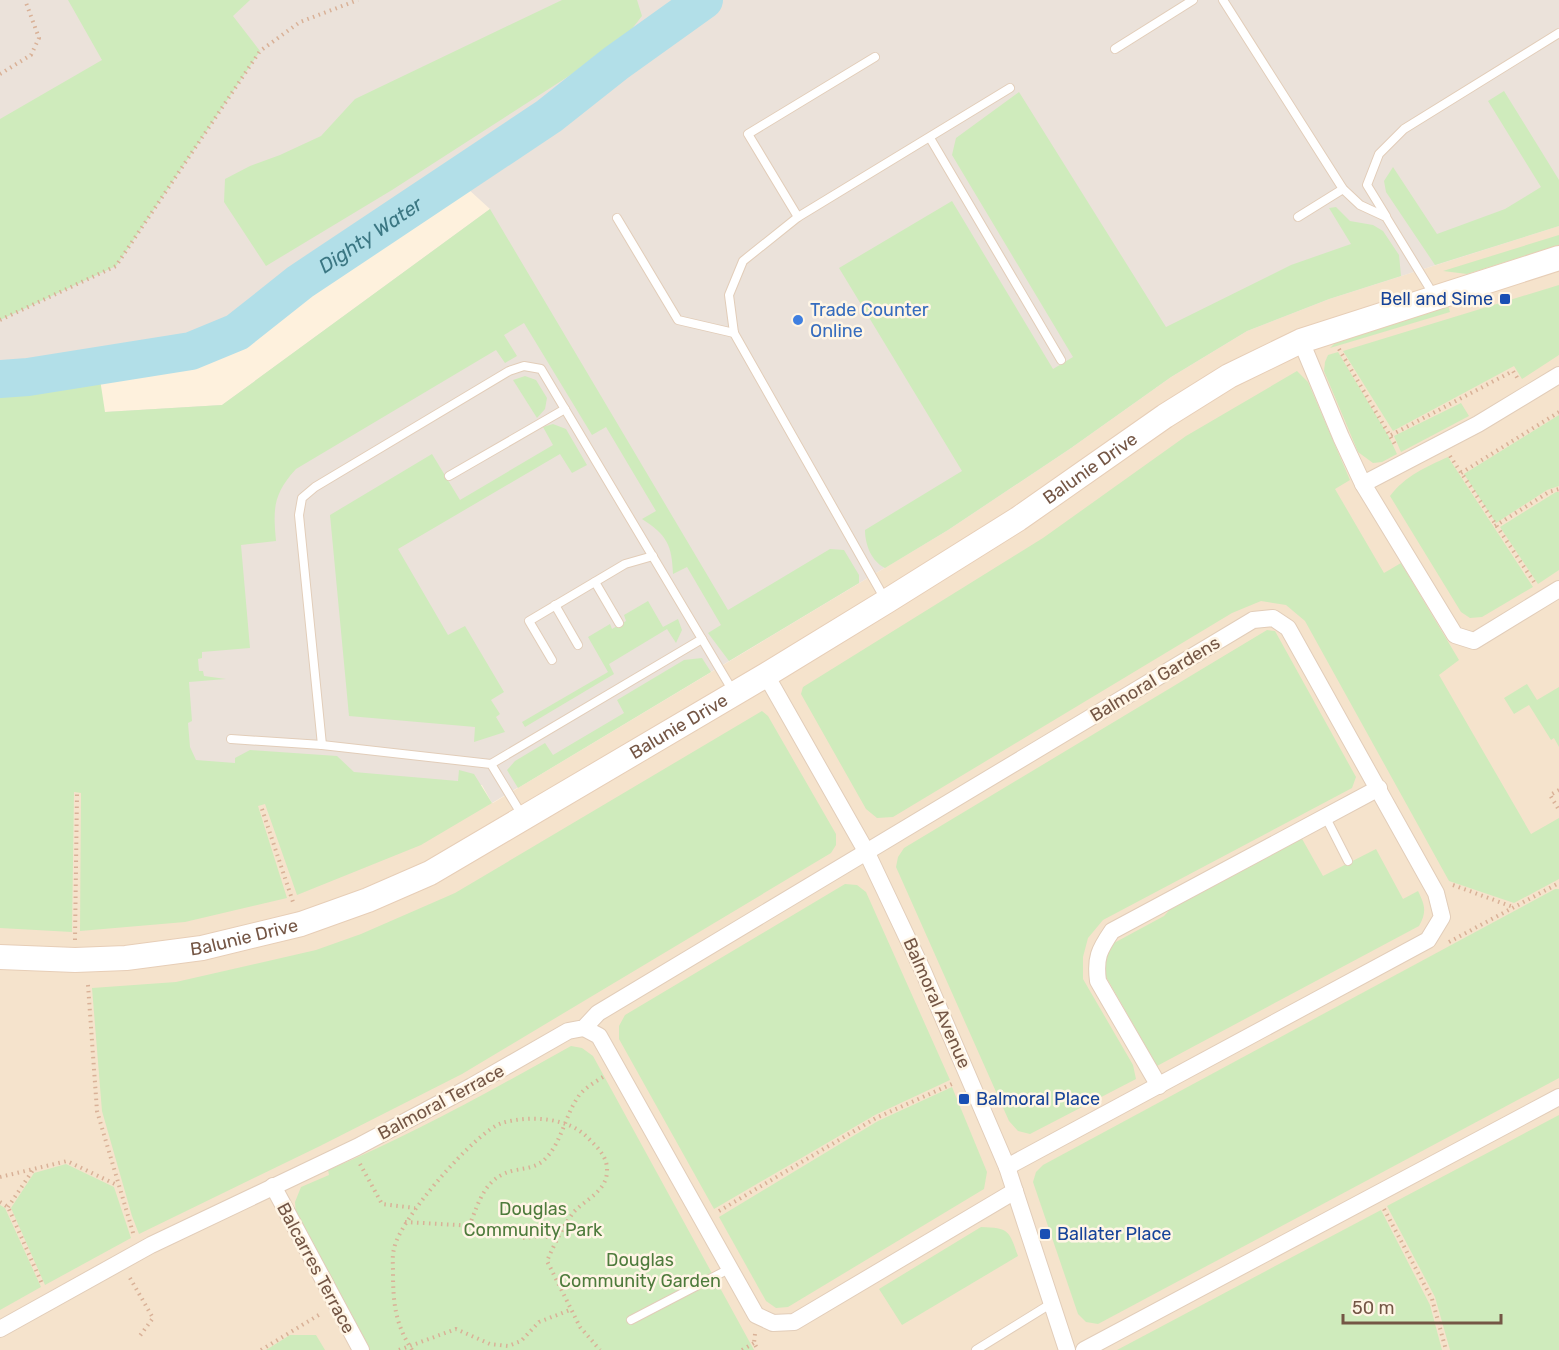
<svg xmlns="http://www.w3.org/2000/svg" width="1559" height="1350" font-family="Rubik,sans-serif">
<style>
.residential{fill:#f5e3cc}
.industrial{fill:#ebe2da}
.green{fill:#cfebbc}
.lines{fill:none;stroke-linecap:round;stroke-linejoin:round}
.river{stroke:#b2dfe8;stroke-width:38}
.lane-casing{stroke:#e2cdb9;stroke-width:10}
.street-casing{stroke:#e2cdb9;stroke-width:18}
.secondary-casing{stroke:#e7ceb7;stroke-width:26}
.path{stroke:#d9b197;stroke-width:4;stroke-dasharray:1.5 4.5;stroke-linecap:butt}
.lane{stroke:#fff;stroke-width:8}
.street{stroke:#fff;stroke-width:16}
.secondary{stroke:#fff;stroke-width:24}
.transit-dot{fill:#1a4fb4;stroke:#fff5e5;stroke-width:2}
.shop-dot{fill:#3f7fe0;stroke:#fff5e5;stroke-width:2}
.labels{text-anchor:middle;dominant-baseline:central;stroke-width:5;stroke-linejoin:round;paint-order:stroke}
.transit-label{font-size:18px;fill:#164399;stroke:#fff5e5;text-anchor:start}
.shop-label{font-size:18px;fill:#366cbe;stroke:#fff5e5;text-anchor:start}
.street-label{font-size:18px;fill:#745645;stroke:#fff5e5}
.park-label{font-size:18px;fill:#4e7b3c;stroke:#fff5e5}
.water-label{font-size:20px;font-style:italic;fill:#3b7783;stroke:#fff5e5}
</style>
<rect width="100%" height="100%" fill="#fef1dd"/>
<path class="residential" d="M1559,226v1124h-1559v-579l493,32 455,-273 123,-82 100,-71 76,-46 82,-32z"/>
<path class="industrial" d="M0,0h1559v226l-230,73 -82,32 -76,46 -100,71 -123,82 -456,273 -10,-18h-337l-40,-373 117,-7 268,-196 -34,-31 -156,104 -63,50 -46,19 -163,26 -28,2z"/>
<g class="green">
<path d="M68,0h182l-17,16 27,35 -144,215 -116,54v-201l102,-59z"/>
<path d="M562,0h75l5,16 -11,14 -59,44 -180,116 -126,76 -42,-64 1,-23 25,-13 30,-11 41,-19 34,-37z"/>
<path d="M1504,91l55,89v46l-124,39 -49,-73 -2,-11 9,-14 44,67 68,-25 36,-22 -53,-86z"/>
<path d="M1019,92l147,235 125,-62 60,-21 -22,-36 7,-1 14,14 23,4 10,6 16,24 2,21 -72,23 -82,32 -76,46 -100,71 -123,82 -63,38c-14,-7 -20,-24 -20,-38l97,-59 -123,-203 113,-67 101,168 20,-12 -121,-202 4,-17z"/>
<path d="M490,209l238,401 102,-61 14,1 15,25v8l-130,78 -21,-28 13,-8 -34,-58 -14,7c-1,-29 -6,-39 -31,-55l14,-8 -50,-84 -14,8 -68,-112 -20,12 13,21 -12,7 -9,-13 -200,119c-23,25 -23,40 -20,72l-35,4 9,103 -48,4v6l-4,1 1,12h4l1,5 22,3 -37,3 3,39 -4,2 2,24 6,13 39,3v-5l15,-8 87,6 17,16 104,9 1,-11 15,4 18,29 -71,42 -124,50 -32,-91 -7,2 29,92 -102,24 -105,9 1,-138 -7,-1 -2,140 -72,-4v-549l98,-13 7,46 117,-7z"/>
<path d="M1559,235v10l-92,29 -24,-3z"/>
<path d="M1559,285v70l-37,24 -8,-13 -121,65 -50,-80z"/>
<path d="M1448,305l2,7 -120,36 11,-11z"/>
<path d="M1338,352l51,85 8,17 -15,8 -9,1 -15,-11 -34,-81 1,-9 3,-7z"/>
<path d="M1297,371l11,11 42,98 -15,9 49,84 17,-10 58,97 -20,15 92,159 28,-16v61l-45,24 -65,-22 -144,-260 -19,-16 -25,-4 -29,12 -339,204 -16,1 -11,-9 -65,-115 2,-7 240,-149 143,-102z"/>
<path d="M525,376l11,4 11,18 -2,11 -8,9 -24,-38z"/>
<path d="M1461,403l8,13 -68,36 -7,-16z"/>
<path d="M1559,415v71l-12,4 -51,33 -32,-49z"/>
<path d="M553,424l13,5 21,36 -15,8 -12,-19 -162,95 50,86 17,-9 39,66 -13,8 9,14 -4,3 9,15 -31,10 1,-15 -126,-11 -19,-201 102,-61 28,46 93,-55 -10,-18z"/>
<path d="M1448,457l85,130 -51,30 -12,1 -9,-6 -71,-116c15,-20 36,-29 58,-39z"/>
<path d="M1556,492h3v78l-21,14 -38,-57z"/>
<path d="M648,601l15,26 15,-8 4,11 -6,13 -9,-14 -58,35 5,10 -89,53 -3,-5 86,-50 -20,-35 22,-13 2,5 14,-8 -2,-6z"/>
<path d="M1267,630l8,1 81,146 -4,11 -249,132 -15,18 -5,19v22l50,86 3,14 -106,55 -12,-3 -9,-10 -113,-254 2,-10 6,-9z"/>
<path d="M702,658l9,14 -193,116 -11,-18 8,-9 30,-18 8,12 71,-42 -7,-13 67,-40z"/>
<path d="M1527,684l10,16 22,-13v60l-5,-9 -3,2 -22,-35 -15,9 -10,-16z"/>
<path d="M762,711l6,5 68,118v11l-5,8 -369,221 -142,72 -181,88 -7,-18 -30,-105 -10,-123 84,-6 140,-32 45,-16 94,-41z"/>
<path d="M1301,837l22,39 53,-27 27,50 15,-8c7,14 9,21 1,35l-262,140 -52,-91v-16l9,-16 50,-27 11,-12z"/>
<path d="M845,884l12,1 9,7 84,188 -75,35 -161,94 -95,-170v-13l6,-11z"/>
<path d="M1555,889h4v189l-461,246 -12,-2 -8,-8 -45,-132 3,-10 7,-7z"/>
<path d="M571,1046l11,2 11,8 161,294h-384l-74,-134 -1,-14 6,-15 28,-12 -1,-5c84,-35 164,-80 243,-124z"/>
<path d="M952,1087l35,85 -3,17 -196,118 -12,1 -10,-7 -47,-84 159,-96z"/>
<path d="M1559,1115v235h-109l-15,-53 -48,-91z"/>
<path d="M66,1164l48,23 17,51 -86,47 -34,-77 23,-35z"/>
<path d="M0,1205l5,3 36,79 -41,23z"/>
<path d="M1381,1210l49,95 12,45h-325z"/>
<path d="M981,1227c28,1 28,3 37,29l-116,69 -23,-36z"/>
<path d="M290,1335h26l9,15h-59z"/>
</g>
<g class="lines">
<path class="river" id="s1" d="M0,379l28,-2 163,-26 46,-19 63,-50 249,-166 67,-53 88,-63"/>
<g class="lane-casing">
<g id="lane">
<path d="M1223,0l120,189 17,16 26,12 49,80"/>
<path d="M1115,49l78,-49"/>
<path d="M930,138l131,222"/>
<path d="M1386,216l-19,-31 12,-31 25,-25 155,-96"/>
<path d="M798,217l-50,-83 127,-77"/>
<path d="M1298,217l45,-28"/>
<path d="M617,218l61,102 56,13"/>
<path d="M449,476l116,-67"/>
<path d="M595,582l24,41"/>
<path d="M886,601l-152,-268 -5,-38 14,-34 55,-44 212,-129"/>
<path d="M555,605l23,40"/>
<path d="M702,639l32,54"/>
<path d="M552,660l-23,-39 96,-57 28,-8"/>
<path d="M231,739l91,6 169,19 31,51"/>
<path d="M322,745l-23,-230 3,-17 13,-11 194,-116 15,-5 17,3 161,270 -211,125"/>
<path d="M1325,816l23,45"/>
<path d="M631,1320l98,-51"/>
<path d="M976,1350l76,-47"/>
</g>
</g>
<g class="street-casing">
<g id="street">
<path d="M1301,341l40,96 22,47 92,151 19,6 85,-52"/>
<path d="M1363,484l115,-60 81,-49"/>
<path d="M766,675l100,176 57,120 84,196 60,183"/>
<path d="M584,1028l15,8 157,279 17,8 21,-1 221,-131"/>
<path d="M1159,1086l-61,-105c-3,-23 1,-31 14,-50l267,-143"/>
<path d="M273,1186l88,164"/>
<path d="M0,1329l151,-84 206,-98 115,-61 96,-55 16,-3 14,-15 655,-393 20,-2 15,10 148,265 6,24 -14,23 -421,227"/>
<path d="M1084,1350l475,-253"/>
</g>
</g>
<g class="secondary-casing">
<g id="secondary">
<path id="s2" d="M0,957l75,3 51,-2 76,-10 99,-24 67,-24 62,-27 336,-198 121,-74 131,-82 147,-103 64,-40 72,-35 258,-83"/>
</g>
</g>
<g class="path">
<path d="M0,74l31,-19 8,-17 -14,-38"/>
<path d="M0,320l116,-54 144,-215 40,-29 58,-22"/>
<path d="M1339,349l57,97"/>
<path d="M1391,435l122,-64 5,8"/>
<path d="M1450,456l84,126"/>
<path d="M1461,473l98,-61"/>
<path d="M1495,526l54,-34 10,-3"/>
<path d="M1559,790l-9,5 9,15"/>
<path d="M262,809l32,96"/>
<path d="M1453,885l60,22"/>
<path d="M75,940l2,-146"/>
<path d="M1449,942l110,-59"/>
<path d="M88,985l9,126 37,125"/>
<path d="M360,1164l22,40 33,4"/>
<path d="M0,1177l67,-16 50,24"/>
<path d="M0,1202l8,5 35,79"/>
<path d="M8,1207l25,-37"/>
<path d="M1384,1209l48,90 14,51"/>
<path d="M719,1211l157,-93 78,-35"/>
<path d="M405,1222l87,5 30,11 23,-2 11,5"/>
<path d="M469,1226c11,-26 16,-50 47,-56 11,-2 22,-3 30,-12 16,-17 19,-42 32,-61 5,-8 17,-15 25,-20"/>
<path d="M130,1278l23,40 -14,19"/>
<path d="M755,1334l-1,9 4,7"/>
<path d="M261,1350l61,-37"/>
<path d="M399,1350l57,-21 34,15 18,2 13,-5 18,-19 31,-12"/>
<path d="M412,1350c-17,-26 -19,-48 -19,-78 0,-8 -1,-16 1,-23 4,-28 82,-118 108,-126 27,-8 66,-6 86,15 10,10 20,19 19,34 -1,20 -23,28 -34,41 -11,15 -19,32 -26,48l33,66 20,23"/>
<path d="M742,1350l12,-7"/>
</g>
<use href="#lane" class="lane"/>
<use href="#street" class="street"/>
<use href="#secondary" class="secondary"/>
</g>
<g class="transit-dot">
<rect x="1499" y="293" width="12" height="12" rx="3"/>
<rect x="958" y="1093" width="12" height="12" rx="3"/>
<rect x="1039" y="1228" width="12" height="12" rx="3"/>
</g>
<circle class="shop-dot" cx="798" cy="320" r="6"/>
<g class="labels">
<g class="transit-label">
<text x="1493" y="299" text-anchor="end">Bell and Sime</text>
<text x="976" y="1099">Balmoral Place</text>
<text x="1057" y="1234">Ballater Place</text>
</g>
<g class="shop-label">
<text x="810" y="310">Trade Counter<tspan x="810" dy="21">Online</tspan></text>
</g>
<g class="street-label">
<text stroke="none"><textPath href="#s2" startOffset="1218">Balunie Drive</textPath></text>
<text transform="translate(1155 679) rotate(-31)">Balmoral Gardens</text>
<text stroke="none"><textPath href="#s2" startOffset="732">Balunie Drive</textPath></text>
<text stroke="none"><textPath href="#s2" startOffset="246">Balunie Drive</textPath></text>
<text transform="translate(937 1003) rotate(66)">Balmoral Avenue</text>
<text transform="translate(441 1102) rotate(-28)">Balmoral Terrace</text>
<text transform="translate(316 1268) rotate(62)">Balcarres Terrace</text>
</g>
<g class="park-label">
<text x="533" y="1209">Douglas<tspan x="533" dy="21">Community Park</tspan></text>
<text x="640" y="1260">Douglas<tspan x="640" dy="21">Community Garden</tspan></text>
</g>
<g class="water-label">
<text stroke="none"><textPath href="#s1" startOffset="408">Dighty Water</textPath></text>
</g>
</g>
<path d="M1343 1314v9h158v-9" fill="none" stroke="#745645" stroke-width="3"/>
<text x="1352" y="1314" font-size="18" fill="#745645" stroke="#fff5e5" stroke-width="4.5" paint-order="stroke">50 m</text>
</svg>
